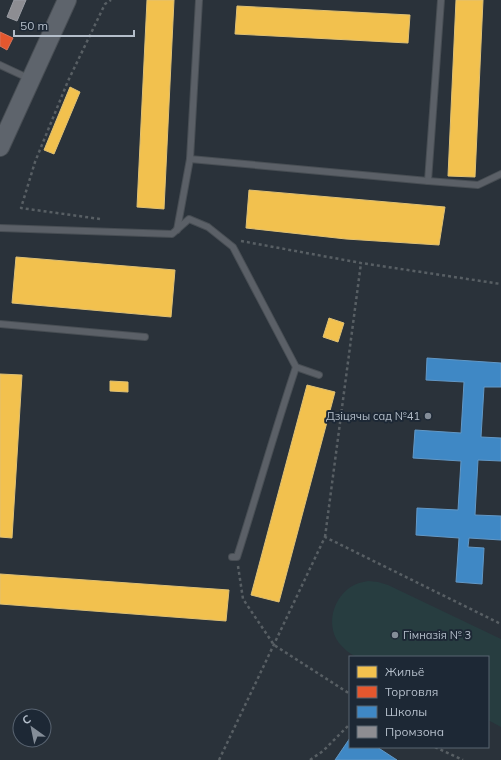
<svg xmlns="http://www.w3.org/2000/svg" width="501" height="760" font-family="Mulish,sans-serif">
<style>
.green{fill:#273d40}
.homes{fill:#f2c14e;stroke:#dfc073}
.shops{fill:#e4572e;stroke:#d6765d}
.schools{fill:#3f88c5;stroke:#6298c6}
.industry{fill:#8d8d92;stroke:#999ca3}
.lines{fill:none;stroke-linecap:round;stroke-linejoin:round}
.service-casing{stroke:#484e54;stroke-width:8}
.secondary-casing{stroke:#484e54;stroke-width:20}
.path{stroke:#585f64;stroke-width:2.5;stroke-dasharray:3 3;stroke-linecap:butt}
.service{stroke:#5b6067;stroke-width:6}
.secondary{stroke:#5e646c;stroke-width:18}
.poi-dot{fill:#848d98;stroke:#1d2835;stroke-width:1.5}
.labels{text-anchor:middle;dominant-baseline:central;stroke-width:4;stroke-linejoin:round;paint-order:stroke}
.poi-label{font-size:11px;fill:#b4beca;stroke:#1d2835;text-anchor:end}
</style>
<rect width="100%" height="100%" fill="#2a323a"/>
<path class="green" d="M368,581l10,1 10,3 113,54v88l-13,-7v-63h-131c-7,-3 -13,-8 -18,-14 -15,-20 -4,-52 20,-60 3,-1 6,-1 9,-2z"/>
<g class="homes">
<path d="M147,0h27l-10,209 -27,-2z"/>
<path d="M456,0h27l-8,177 -27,-1z"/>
<path d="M237,6l173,9 -2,28 -173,-9z"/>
<path d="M70,87l10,5 -26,62 -10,-4z"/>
<path d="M249,190l196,17 -6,38 -93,-6 -100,-11z"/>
<path d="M16,257l159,13 -4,47 -159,-14z"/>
<path d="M329,318l15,5 -6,19 -15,-5z"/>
<path d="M0,374l22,1 -10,163 -12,-1z"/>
<path d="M110,381l18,1v10l-18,-1z"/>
<path d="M307,385l28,7 -56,210 -28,-7z"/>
<path d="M0,574l229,16 -3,31 -226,-17z"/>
</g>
<path class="shops" d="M0,32l13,6 -6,12 -7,-4z"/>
<g class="schools">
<path d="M427,358l74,5v24h-17l-3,50 20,1v23l-23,-1 -3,55 26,1v24l-32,-2 -1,9 16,1 -2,36 -26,-2 3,-44 -43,-3 1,-27 41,2 3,-49 -48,-3 2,-28 46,3 3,-51 -38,-2z"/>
<path d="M350,738v9h27l20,13h-62z"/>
</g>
<path class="industry" d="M14,0h12l-9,21 -10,-4z"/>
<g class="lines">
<g class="service-casing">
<g id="service">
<path d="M0,65l30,14"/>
<path d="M190,159l238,22 13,-181"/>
<path d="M428,181l50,4 23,-11"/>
<path d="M0,228l172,6 17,-15 19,8 25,20 63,120 23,8"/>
<path d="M177,230l13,-71 9,-159"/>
<path d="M0,324l145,13"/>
<path d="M232,557h5c20,-63 38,-127 59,-190"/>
</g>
</g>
<g class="secondary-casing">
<path id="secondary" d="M0,147l67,-147"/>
</g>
<g class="path">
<path d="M100,219l-79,-11 14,-46 33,-81 37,-77 6,-4"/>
<path d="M241,241l120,22 140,21"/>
<path d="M325,537l36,-274"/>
<path d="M238,566l5,33 31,46 76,49"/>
<path d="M435,747l28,13"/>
<path d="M219,760l106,-223 176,87"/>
<path d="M310,760l13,-9 27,-27"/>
</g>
<use href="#service" class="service"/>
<use href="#secondary" class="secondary"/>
</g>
<g class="poi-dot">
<circle cx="428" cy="416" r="4"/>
<circle cx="395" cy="635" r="4"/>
</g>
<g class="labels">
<g class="poi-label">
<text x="420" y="416">Дзіцячы сад №41</text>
<text x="403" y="635" text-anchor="start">Гімназія № 3</text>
</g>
</g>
<rect x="349" y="656" width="140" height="92" fill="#1d2835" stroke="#596471"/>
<rect x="357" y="666" width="20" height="12" fill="#f2c14e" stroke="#596471"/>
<text x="385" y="676" font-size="12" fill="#b4beca">Жильё</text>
<rect x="357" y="686" width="20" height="12" fill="#e4572e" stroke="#596471"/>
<text x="385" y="696" font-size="12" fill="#b4beca">Торговля</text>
<rect x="357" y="706" width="20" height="12" fill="#3f88c5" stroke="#596471"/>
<text x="385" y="716" font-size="12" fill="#b4beca">Школы</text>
<rect x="357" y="726" width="20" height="12" fill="#8d8d92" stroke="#596471"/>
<text x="385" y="736" font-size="12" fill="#b4beca">Промзона</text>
<g transform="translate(32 728) rotate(327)"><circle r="19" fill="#1d2835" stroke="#596471"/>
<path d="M0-3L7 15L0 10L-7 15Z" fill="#848d98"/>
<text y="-6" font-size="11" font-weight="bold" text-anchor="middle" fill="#b4beca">С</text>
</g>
<path d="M14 30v6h120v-6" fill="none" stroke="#b4beca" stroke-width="2"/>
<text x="20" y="30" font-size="12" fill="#b4beca" stroke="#1d2835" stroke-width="3" paint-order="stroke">50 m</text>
</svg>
